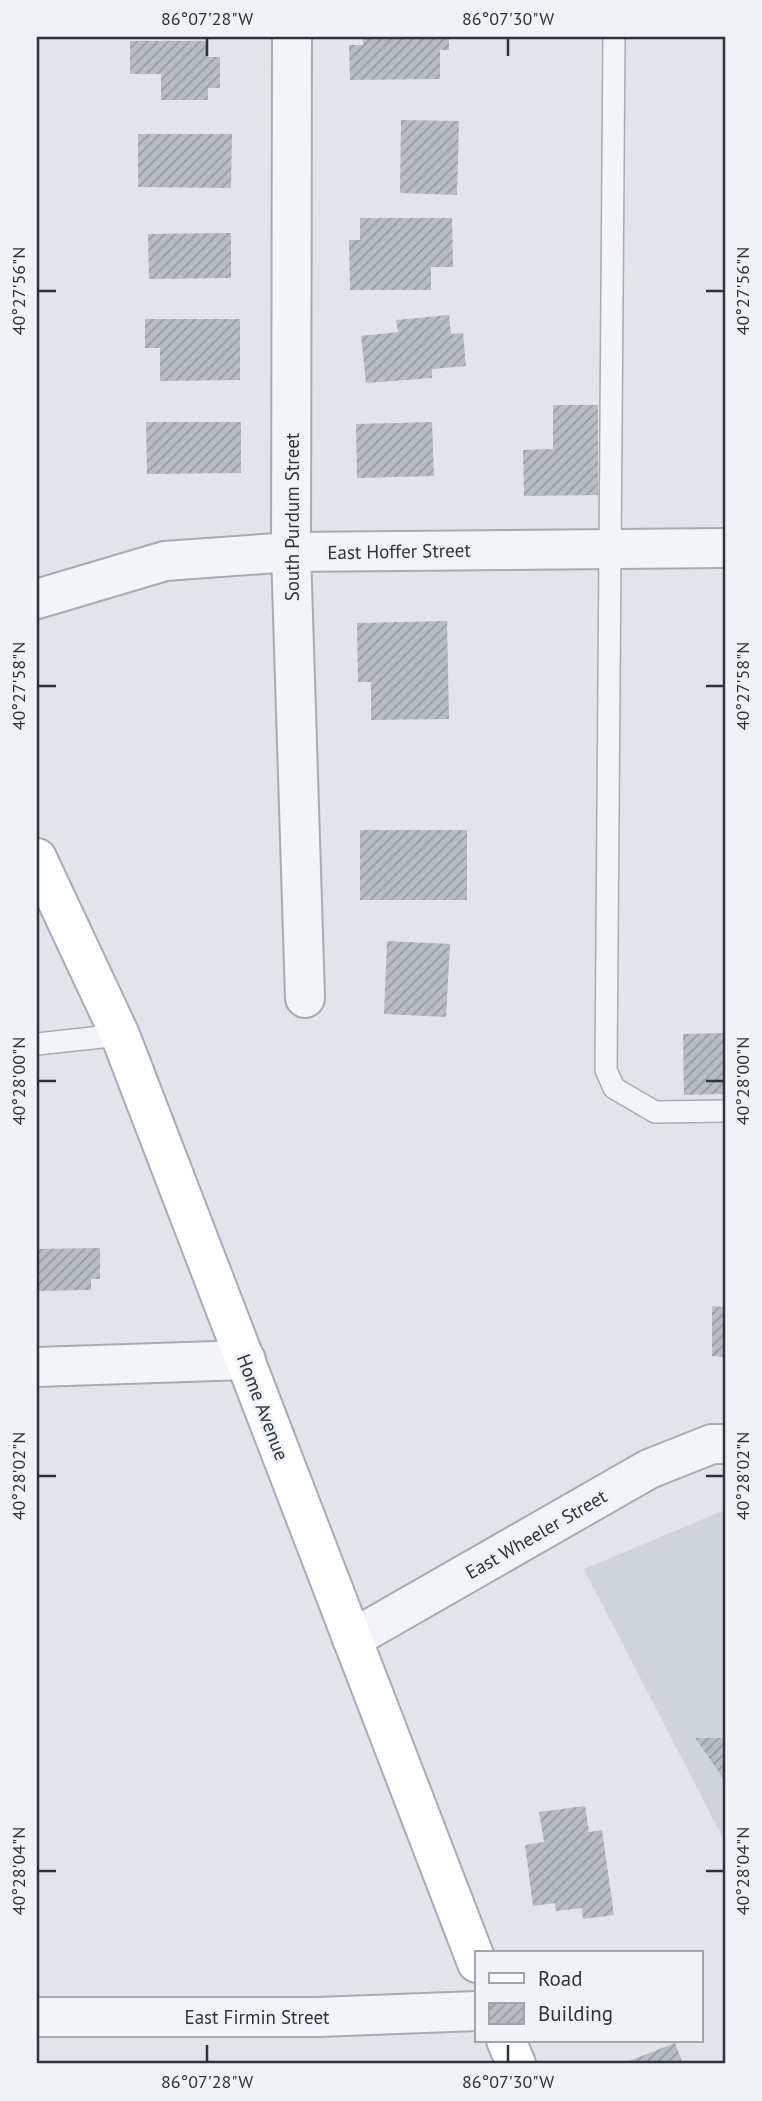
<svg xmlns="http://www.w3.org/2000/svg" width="762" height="2101" font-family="'PT Sans',sans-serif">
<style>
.built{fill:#cfd3da}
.building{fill:url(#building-hatch)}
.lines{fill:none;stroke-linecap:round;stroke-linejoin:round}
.service-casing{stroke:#a7abb2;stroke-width:24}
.minor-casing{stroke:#a7abb2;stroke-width:42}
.secondary-casing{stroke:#a7abb2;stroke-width:42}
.service{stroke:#f3f4f7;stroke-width:21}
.minor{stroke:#f3f4f7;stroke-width:38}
.secondary{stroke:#fff;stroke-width:38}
.ticks{fill:none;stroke:#2b333e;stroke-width:2.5}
.labels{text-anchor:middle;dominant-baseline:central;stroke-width:6;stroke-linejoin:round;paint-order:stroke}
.street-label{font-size:19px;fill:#2b333e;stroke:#f0f3f6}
.neatline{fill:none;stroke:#2b333e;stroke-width:2.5}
.ticks-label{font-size:18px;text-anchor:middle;fill:#2b333e}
</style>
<defs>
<pattern id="building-hatch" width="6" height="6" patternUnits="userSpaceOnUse" patternTransform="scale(1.75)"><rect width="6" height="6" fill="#b8bdc4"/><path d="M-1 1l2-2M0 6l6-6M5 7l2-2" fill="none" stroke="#969aa1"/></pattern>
</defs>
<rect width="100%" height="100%" fill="#e1e4e8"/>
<path class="built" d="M725,1510v332l-141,-273z"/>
<g class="building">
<path d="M363,37h86v13h-9v29l-90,1 -1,-35h14z"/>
<path d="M130,41h78v16h12v31h-12v12h-47v-26h-31z"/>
<path d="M401,120l58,1 -2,74 -57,-2z"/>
<path d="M138,134h94l-1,54 -93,-1z"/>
<path d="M360,218h92l1,49h-22v23h-81l-1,-50h11z"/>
<path d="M231,233v45l-82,1 -1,-45z"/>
<path d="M449,315l2,19 12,-1 3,33 -34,3v9l-66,5 -5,-47 37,-4 -2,-12z"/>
<path d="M145,319h95v61l-80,1v-33h-15z"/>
<path d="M553,405h45v90l-74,1 -1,-46 30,-1z"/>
<path d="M146,422h95v51l-94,1z"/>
<path d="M432,422l2,54 -77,2 -1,-54z"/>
<path d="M447,621l2,98 -78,1v-38h-13l-1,-59z"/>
<rect x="360" y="830" width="107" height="70"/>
<path d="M387,941l63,3 -4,73 -62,-3z"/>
<path d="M725,1033v61l-41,1 -1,-61z"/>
<path d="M100,1248v31h-9v11l-54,1v-42z"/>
<path d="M712,1306l13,1v50l-13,-1z"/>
<path d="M695,1738h30v43z"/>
<path d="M585,1806l4,26 13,-2 12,85 -31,4 -1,-11 -26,3 -1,-8 -22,3 -8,-61 19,-3 -5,-30z"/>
<path d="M675,2043l8,21h-53l-1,-3z"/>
</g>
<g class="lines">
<g class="service-casing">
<g id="service">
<path d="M614,37l-8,1033 8,18 41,24 70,-1"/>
<path d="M37,1044l83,-9"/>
</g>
</g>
<g class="minor-casing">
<g id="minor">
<path d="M292,37l-1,515 14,446"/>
<path d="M37,599l128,-38 126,-9 434,-4"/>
<path d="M37,1367l209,-7"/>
<path d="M352,1639l297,-170 63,-25h13"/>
<path d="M37,2017h281l159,-6"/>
</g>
</g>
<g class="secondary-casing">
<g id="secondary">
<path d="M37,858l83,177 357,928"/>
<path d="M506,2040l10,24"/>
</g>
</g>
<use href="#service" class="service"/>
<use href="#minor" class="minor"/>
<use href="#secondary" class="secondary"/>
</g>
<path class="ticks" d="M207,38v18M508,38v18M38,291h18M706,291h18M38,686h18M706,686h18M38,1081h18M706,1081h18M38,1476h18M706,1476h18M38,1871h18M706,1871h18M207,2045v17M508,2045v17"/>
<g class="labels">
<g class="street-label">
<text transform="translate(292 517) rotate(-90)">South Purdum Street</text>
<text transform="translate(399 551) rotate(-1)">East Hoffer Street</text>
<text transform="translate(263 1407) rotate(69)">Home Avenue</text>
<text transform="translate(536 1534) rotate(-30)">East Wheeler Street</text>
<text x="257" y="2017">East Firmin Street</text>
</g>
</g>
<rect width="762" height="2101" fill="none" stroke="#f0f3f6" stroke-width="77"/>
<rect x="475" y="1951" width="228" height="91" fill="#f0f3f6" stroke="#a1a6ac" stroke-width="2"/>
<rect x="489" y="1973" width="35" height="10" fill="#ffffff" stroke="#a1a6ac" stroke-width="2"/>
<text x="538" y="1986" font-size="21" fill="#2b333e">Road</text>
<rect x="489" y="2003" width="35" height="21" fill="url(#building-hatch)" stroke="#a1a6ac" stroke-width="2"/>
<text x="538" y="2021" font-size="21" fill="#2b333e">Building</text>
<rect x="38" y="38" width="686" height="2024" class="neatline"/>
<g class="ticks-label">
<text x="207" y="25">86°07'28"W</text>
<text x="508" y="25">86°07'30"W</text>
<text transform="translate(743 291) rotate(-90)" y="6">40°27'56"N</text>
<text transform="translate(19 291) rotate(-90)" y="6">40°27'56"N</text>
<text transform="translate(743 686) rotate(-90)" y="6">40°27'58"N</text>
<text transform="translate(19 686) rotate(-90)" y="6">40°27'58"N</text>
<text transform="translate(19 1081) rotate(-90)" y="6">40°28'00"N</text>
<text transform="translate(743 1081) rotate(-90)" y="6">40°28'00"N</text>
<text transform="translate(19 1476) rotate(-90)" y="6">40°28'02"N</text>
<text transform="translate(743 1476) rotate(-90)" y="6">40°28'02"N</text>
<text transform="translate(743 1871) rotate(-90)" y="6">40°28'04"N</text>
<text transform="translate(19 1871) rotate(-90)" y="6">40°28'04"N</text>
<text x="207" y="2088">86°07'28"W</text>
<text x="508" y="2088">86°07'30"W</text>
</g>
</svg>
